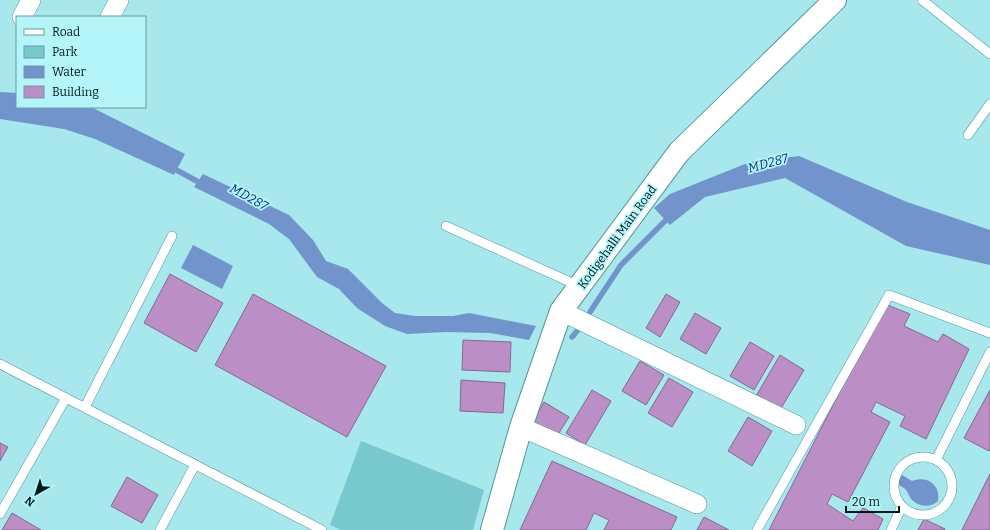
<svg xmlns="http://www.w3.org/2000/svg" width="990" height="530" font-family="Bitter,serif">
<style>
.green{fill:#77c9ce}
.water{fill:#7194cd}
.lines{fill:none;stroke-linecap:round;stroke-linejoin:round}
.stream{stroke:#7194cd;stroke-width:5.5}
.building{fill:#bc8ec6;stroke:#86688d}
.service-casing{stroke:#56979a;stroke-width:10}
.minor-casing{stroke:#56979a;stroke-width:20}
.tertiary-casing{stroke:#56979a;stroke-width:24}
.service{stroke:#fff;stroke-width:9}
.minor{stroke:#fff;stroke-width:19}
.tertiary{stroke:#fff;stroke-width:22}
.labels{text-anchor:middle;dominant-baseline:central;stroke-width:3.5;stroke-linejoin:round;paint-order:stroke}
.street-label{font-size:12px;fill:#001719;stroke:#b3f5f9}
.water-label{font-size:13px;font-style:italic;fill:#0c3579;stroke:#b3f5f9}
</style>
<rect width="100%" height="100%" fill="#a6e8eb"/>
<path class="green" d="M361,441l123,49 -11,40h-132l-11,-5z"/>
<g class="water">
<path d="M0,92l17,1v14h74l94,47 -11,21 -79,-36 -31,-10 -64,-10z"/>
<path d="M799,156l108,46 83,28v35l-84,-19 -121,-68 -80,19 -35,28 -16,-17 16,-14 80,-32z"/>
<path d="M203,174l86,41 24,25 13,21 22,8 34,34 13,10 20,3h38l16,-3 67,13 -7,14 -39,-7 -44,-1 -39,2 -22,-8 -28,-18 -18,-19 -22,-12 -28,-38 -20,-15 -75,-37z"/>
<path d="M193,245l40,21 -11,23 -41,-21z"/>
<path d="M902,475l10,6c14,-6 29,3 26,20 -7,7 -19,6 -26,-1 -3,-3 -4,-9 -7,-11 -2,-2 -6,-4 -8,-5z"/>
</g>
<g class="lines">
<g class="stream">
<path d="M171,167l33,18"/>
<path d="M590,312l31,-47 49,-49"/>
<path d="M572,337l6,-7"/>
</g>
</g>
<g class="building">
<path d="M170,274l53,29 -27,49 -52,-29z"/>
<path d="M253,294l133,72 -39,71 -132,-72z"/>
<path d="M666,294l14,8 -20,35 -14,-9z"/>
<path d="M885,304l25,10 -6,12 34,16 5,-8 26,15 -43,90 -26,-13 5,-10 -29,-14 -5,10 19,10 -42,80 -16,-8 -5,10 26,17 10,-13 20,11 -5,11h-109z"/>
<path d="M695,313l26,15 -15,26 -26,-15z"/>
<path d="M463,340l48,2 -1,30 -48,-2z"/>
<path d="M750,342l24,14 -20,34 -24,-14z"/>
<path d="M780,355l24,15 -24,40 -24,-14z"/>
<path d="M640,361l24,14 -18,30 -24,-14z"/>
<path d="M669,378l24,14 -21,35 -24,-14z"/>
<path d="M461,380l44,3 -2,30 -43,-2z"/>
<path d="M592,390l19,11 -26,44 -19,-12z"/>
<path d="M990,390v60l-1,1 -25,-13z"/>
<path d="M544,402l25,15 -12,19 -24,-15z"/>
<path d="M748,417l24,14 -20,35 -24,-15z"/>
<path d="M0,443l8,4 -8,14z"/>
<path d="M552,461l125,56 -6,13h-67l5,-10 -15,-7 -8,17h-66z"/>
<path d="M990,474v56h-28z"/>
<path d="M127,477l31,18 -16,28 -31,-17z"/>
<path d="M12,513l29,17h-39z"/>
<path d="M704,517l25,13h-32z"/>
<path d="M924,519l21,10 -1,1h-26z"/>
</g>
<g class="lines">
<g class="service-casing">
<g id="service">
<path d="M922,0l68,54"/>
<path d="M968,135l22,-31"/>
<path d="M446,226l133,60"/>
<path d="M0,364l322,166"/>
<path d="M85,407l87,-171"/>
<circle cx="923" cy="486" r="29"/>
<path d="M936,460l54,-108"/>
<path d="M0,514l66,-116"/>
<path d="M160,530l35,-65"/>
<path d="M757,530l132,-235 101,38"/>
<path d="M891,530l11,-24"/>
</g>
</g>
<g class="minor-casing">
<g id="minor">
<path d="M22,17l9,-17"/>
<path d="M110,17l9,-17"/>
<path d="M561,311l235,114"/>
<path d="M521,427l176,77"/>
</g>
</g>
<g class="tertiary-casing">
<path id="tertiary" d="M492,530l29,-103 40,-116 118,-159 156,-152"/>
</g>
<use href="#service" class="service"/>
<use href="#minor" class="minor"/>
<use href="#tertiary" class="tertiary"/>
</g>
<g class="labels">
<g class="street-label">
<text transform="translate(617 237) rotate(-54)">Kodigehalli Main Road</text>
</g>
<g class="water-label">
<text transform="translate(768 163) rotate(-15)">MD287</text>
<text transform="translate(249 197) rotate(29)">MD287</text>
</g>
</g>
<rect x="16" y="16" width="130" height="92" fill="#b3f5f9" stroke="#6b9c9f"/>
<rect x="24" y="29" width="20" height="6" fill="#ffffff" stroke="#6b9c9f"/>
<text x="52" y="36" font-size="12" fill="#001719">Road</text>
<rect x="24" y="46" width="20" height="12" fill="#77c9ce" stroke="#6b9c9f"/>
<text x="52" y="56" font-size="12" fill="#001719">Park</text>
<rect x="24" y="66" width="20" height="12" fill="#7194cd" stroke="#6b9c9f"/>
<text x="52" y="76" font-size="12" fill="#001719">Water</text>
<rect x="24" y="86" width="20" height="12" fill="#bc8ec6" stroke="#6b9c9f"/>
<text x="52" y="96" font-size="12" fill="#001719">Building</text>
<g transform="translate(36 494) rotate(219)" stroke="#b3f5f9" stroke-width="3" paint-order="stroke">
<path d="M0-3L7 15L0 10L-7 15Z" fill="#001719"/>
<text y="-6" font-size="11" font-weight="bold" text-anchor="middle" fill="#001719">N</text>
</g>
<path d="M846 506v6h53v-6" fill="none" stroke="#001719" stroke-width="2"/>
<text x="852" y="506" font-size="12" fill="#001719" stroke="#b3f5f9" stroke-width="3" paint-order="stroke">20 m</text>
</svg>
